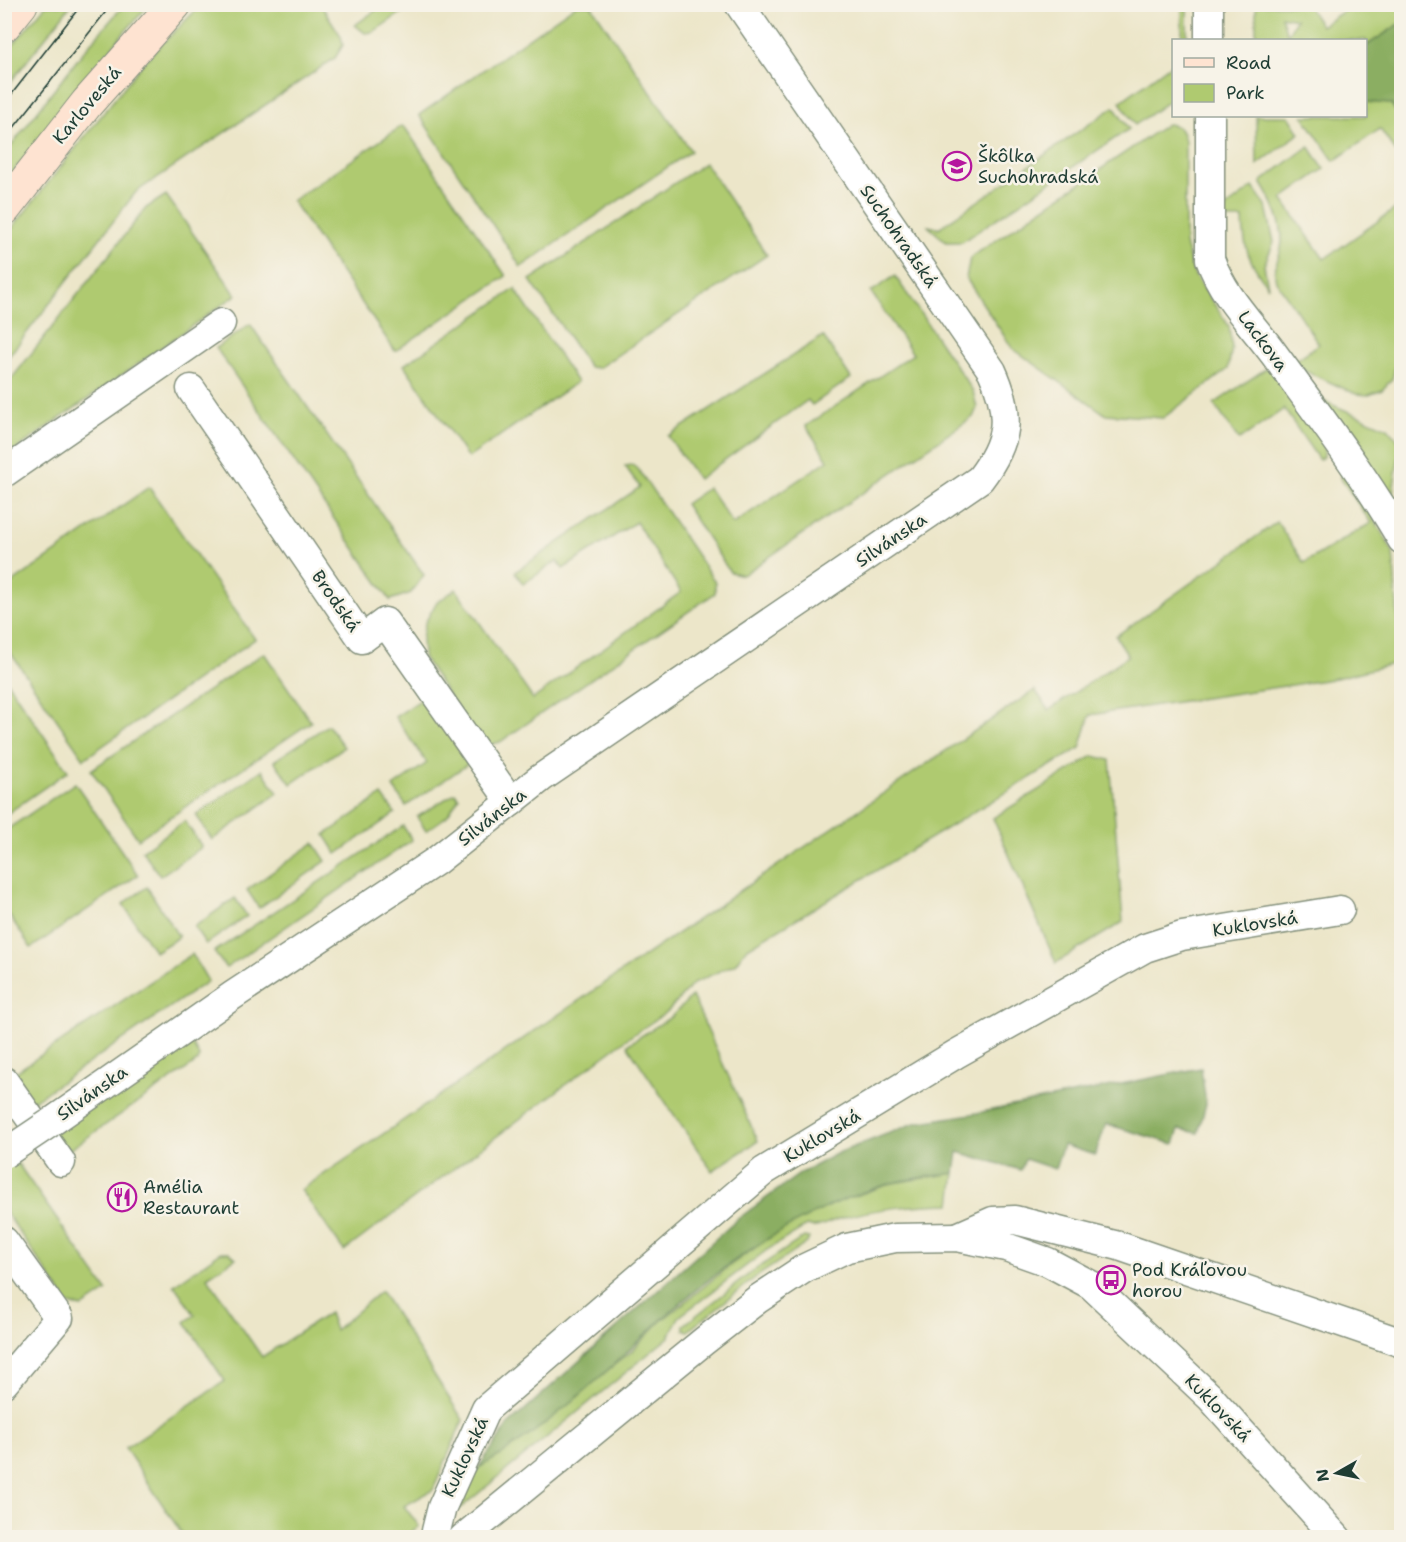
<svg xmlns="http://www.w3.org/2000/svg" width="1406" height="1542" font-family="'Shantell Sans',sans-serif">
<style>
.green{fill:#afca70;stroke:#678452;stroke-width:1.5;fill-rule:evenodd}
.forest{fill:#8bae62;stroke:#55764b;stroke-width:1.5}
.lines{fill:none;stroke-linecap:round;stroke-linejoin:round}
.street-casing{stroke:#86927e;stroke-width:31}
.secondary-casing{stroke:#86927e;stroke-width:35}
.street{stroke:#fff;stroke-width:28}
.secondary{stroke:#fee3d1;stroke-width:33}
.tram{stroke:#1f3d34;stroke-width:1.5}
.street-bridge-casing{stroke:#86927e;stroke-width:31;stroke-linecap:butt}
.street-bridge{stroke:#fff;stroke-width:28}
.labels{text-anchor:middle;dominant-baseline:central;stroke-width:5;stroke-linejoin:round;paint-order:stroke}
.street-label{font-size:18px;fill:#1f3d34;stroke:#f7f3e8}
.poi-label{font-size:18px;fill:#1f3d34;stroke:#f7f3e8;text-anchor:start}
</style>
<rect width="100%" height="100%" fill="#f7f3e8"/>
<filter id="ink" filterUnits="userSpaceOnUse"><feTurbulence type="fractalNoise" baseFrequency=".0167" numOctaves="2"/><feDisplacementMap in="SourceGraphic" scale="12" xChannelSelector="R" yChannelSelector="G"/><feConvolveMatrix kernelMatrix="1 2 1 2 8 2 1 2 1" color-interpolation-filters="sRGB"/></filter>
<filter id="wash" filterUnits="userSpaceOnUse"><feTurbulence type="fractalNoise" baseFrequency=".008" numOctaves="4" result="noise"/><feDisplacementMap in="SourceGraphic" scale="24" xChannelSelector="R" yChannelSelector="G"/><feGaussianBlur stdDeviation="1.35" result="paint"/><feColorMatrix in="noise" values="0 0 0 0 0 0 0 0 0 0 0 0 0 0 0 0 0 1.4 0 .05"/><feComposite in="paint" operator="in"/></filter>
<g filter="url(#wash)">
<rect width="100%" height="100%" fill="#ece6c9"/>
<g class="green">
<path d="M385,4l28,1 -40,27 -8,1 -10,-8z"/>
<path d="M46,5h25l-66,84v-35z"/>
<path d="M124,5h25l-28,31 -116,146 -1,-27 80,-104z"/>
<path d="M201,5h120l20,31 2,9 -8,13 -199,134 -131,169v-124l139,-175z"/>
<path d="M576,5h15l100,146 -170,116 -102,-152z"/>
<rect x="1182" y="5" width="5" height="35"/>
<path d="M1256,5h51l14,21 32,-21h48v18l-35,23v-6h-110zM1281,16l15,3 -8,15h-1z"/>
<path d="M1173,63v35l-38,27 -15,-23z"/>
<path d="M1366,102l25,2 10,15v40l-21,-30 -46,32 -31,-45h63z"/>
<path d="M1114,107l15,22 -167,113h-16l-18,-16 11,2z"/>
<path d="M1256,116h33l11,17 -43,32z"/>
<path d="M1167,124c12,1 15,5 18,17v103l9,30 35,52 3,22 -4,21 -65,49 -58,-4 -93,-66 -46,-70 4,-20z"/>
<path d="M402,126l4,3 100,147 -111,75 -103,-150z"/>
<path d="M1309,146l15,23 -42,30 42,60 77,-54v142l-9,32 -10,11 -13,5 -13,-1 -60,-27 -3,-5 26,-18 -43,-63c-4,-16 6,-26 6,-41 0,-20 -11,-42 -21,-58z"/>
<path d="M705,163l62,92 -169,113 -9,-1 -59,-87z"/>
<path d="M1253,187l13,19 8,36 -10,23 4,22c-19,-26 -24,-36 -25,-68h-23l-1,-6z"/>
<path d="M166,195l70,100 -231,162v-70l141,-179z"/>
<path d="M895,276l78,115 4,17 -4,9 -230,158 -13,-3 -45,-68 23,-16 25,36 95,-64 -22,-34 107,-72 -42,-62z"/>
<path d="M515,289l62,93 -109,76 -64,-93z"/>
<path d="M250,324l174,251 -13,18 -21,7 -174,-252z"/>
<path d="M823,336l28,42 -39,27 -4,-5 -110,79 -30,-43z"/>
<path d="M1271,365l53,78v13l-5,4 -35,-51 -45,31 -25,-36z"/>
<path d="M1316,398l72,30 13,16 -10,59z"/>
<path d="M632,465l6,4 77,113v11l-215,149 -11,3 -9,-2 -57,-86 -1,-19 3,-15 11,-20 20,-14 77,110 148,-107 -45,-70 -73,47 -6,-8 -34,23 -8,-12 125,-85 -15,-21z"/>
<path d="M1349,475l44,77 8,110 -69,17 -242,36 -10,33 -334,201 -11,15 -41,19 -27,29 -42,28 -281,211 -43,-61 734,-500 14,20 79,-54 -12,-20 161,-114 27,41 67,-40 -31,-46z"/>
<path d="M149,487l106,152 -171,120 -79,-114v-57z"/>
<path d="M264,653l47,69 -173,117 -47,-69z"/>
<path d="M5,679l63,92 -63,44h-1z"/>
<path d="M425,697l43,67 -62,42 -13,-19 34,-24 -32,-46z"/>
<path d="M328,725l16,22 -53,37 -17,-23z"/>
<path d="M1093,756l17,4 13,162 -67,41 -63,-145z"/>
<path d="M262,770l16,23 -66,47 -16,-25z"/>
<path d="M75,783l63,92 -107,73 -26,-39v-78z"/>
<path d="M455,793l4,5 -12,18 -21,15 -9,-14z"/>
<path d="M382,795l13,18 -58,41 -12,-19z"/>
<path d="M185,821l17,26 -42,29 -18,-25z"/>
<path d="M403,826l9,14 -186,128 -12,-16z"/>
<path d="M314,843l12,18 -67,47 -12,-18z"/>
<path d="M147,887l32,50 -24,15 -32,-48z"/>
<path d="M235,898l12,18 -41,28 -12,-17z"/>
<path d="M192,954l16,27 -179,123 -19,-28z"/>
<path d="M692,996l66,145 -46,30 -85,-126 44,-28z"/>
<path d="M188,1037l11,19 -1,5 -132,91 -14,-18z"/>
<path d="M16,1161l91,130 -24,16 -14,-2 -64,-94 -1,-41z"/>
<path d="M955,1173l-4,31c-39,1 -77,4 -115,16 -11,3 -18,10 -30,6l-39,24 -88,67 -10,20 -211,173 20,-42 18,-10 136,-107 28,-29 72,-58 52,-36 56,-27 53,-18z"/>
<path d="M804,1237l5,1 -2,5 -51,34 -68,54 -4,-1v-5l69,-54z"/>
<path d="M221,1252h8l7,6 -29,19 55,80 67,-44 6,17 46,-39 82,129 -30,70 -29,16 15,20 -15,11h-220l-59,-89 100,-67 -40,-59 10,-7 -21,-30z"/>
</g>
<g class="forest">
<path d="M1401,23v96l-10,-15 -25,-2v-56z"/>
<path d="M1201,1068l5,36 -8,29 -19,-4 -5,15 -68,-20 -11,31 -32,-10 -8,24 -30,-10 -4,11 -63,-18 -3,21c-21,3 -43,5 -63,10 -85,24 -169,79 -233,139 -56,53 -113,109 -181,146l31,-44 230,-206 62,-45 37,-20 77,-30 57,-9z"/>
</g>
</g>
<g filter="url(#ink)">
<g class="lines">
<g class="street-casing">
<g id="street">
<path d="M1209,4v36"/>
<path d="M1210,116v143c13,37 41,64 64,95 44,60 90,121 128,186"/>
<path d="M191,389l171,250 23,-17 126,180"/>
<path d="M4,473l217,-150"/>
<path d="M4,1081l57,81"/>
<path d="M50,1123l182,-127 204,-135 105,-83 439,-299c29,-38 32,-64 12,-108l-253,-367"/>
<path d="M957,1237l36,-16 22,-1 104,26 283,97"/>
<path d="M4,1241l55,77 -55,65"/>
<path d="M438,1538l-2,-7 6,-24 44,-98 278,-238 192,-117 189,-106 37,-12 158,-26"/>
<path d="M463,1538l241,-197 54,-42 47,-31 42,-20 48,-10 62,-1 49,10 42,15 43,23 119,112 127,141"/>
</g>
</g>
<g class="secondary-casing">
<g id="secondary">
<path d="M4,25l17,-21"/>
<path d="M4,209l83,-106 88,-99"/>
</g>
</g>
<use href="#street" class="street"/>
<use href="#secondary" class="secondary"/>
<g class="tram">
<path d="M4,104l78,-100"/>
<path d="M4,140l108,-136"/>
</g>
<g class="street-bridge-casing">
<path id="street-bridge" d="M4,1154l46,-31"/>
</g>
<use href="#street-bridge" class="street-bridge"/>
</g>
</g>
<defs>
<g id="school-ring" transform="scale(1.5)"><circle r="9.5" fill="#f7f3e8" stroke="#b5179e" stroke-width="1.5"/><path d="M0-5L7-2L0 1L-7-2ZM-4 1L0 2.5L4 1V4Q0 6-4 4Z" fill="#b5179e"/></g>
<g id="restaurant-ring" transform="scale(1.5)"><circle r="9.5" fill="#f7f3e8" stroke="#b5179e" stroke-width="1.5"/><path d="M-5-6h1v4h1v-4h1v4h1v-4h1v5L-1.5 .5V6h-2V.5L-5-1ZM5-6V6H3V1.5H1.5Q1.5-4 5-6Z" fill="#b5179e"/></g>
<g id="bus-ring" transform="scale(1.5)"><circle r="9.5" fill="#f7f3e8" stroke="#b5179e" stroke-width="1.5"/><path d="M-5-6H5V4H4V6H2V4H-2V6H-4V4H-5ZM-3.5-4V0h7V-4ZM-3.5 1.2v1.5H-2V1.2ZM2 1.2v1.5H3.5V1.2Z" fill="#b5179e"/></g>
</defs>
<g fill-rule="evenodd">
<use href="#school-ring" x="957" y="166"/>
<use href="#restaurant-ring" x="122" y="1197"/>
<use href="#bus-ring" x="1111" y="1280"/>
</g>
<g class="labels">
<g class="street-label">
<text transform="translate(87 105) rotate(-50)">Karloveská</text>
<text transform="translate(899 236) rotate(55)">Suchohradská</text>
<text transform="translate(1263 341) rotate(53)">Lackova</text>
<text transform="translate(891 540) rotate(-34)">Silvánska</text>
<text transform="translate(336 601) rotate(55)">Brodská</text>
<text transform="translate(492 817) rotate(-38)">Silvánska</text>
<text transform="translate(1255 924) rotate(-9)">Kuklovská</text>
<text transform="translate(92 1093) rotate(-35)">Silvánska</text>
<text transform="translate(822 1136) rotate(-31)">Kuklovská</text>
<text transform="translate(1218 1408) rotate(46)">Kuklovská</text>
<text transform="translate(465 1457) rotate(-65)">Kuklovská</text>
</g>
<g class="poi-label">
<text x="978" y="156">Škôlka<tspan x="978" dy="21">Suchohradská</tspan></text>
<text x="143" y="1187">Amélia<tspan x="143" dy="21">Restaurant</tspan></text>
<text x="1132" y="1270">Pod Kráľovou<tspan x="1132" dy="21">horou</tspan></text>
</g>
</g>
<rect width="1406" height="1542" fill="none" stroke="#f7f3e8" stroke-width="24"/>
<rect x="1172" y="39" width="195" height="78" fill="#f7f3e8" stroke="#a1aaa0" stroke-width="1.5"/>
<rect x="1184" y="58" width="30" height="9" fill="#fee3d1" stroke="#a1aaa0" stroke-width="1.5"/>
<text x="1226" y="69" font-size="18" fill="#1f3d34">Road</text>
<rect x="1184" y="84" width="30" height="18" fill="#afca70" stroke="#a1aaa0" stroke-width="1.5"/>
<text x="1226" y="99" font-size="18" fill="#1f3d34">Park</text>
<g transform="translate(1337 1473) rotate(261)" stroke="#f7f3e8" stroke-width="4.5" paint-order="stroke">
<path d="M0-4.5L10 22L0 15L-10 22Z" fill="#1f3d34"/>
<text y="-9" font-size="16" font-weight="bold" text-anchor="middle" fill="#1f3d34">N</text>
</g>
</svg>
